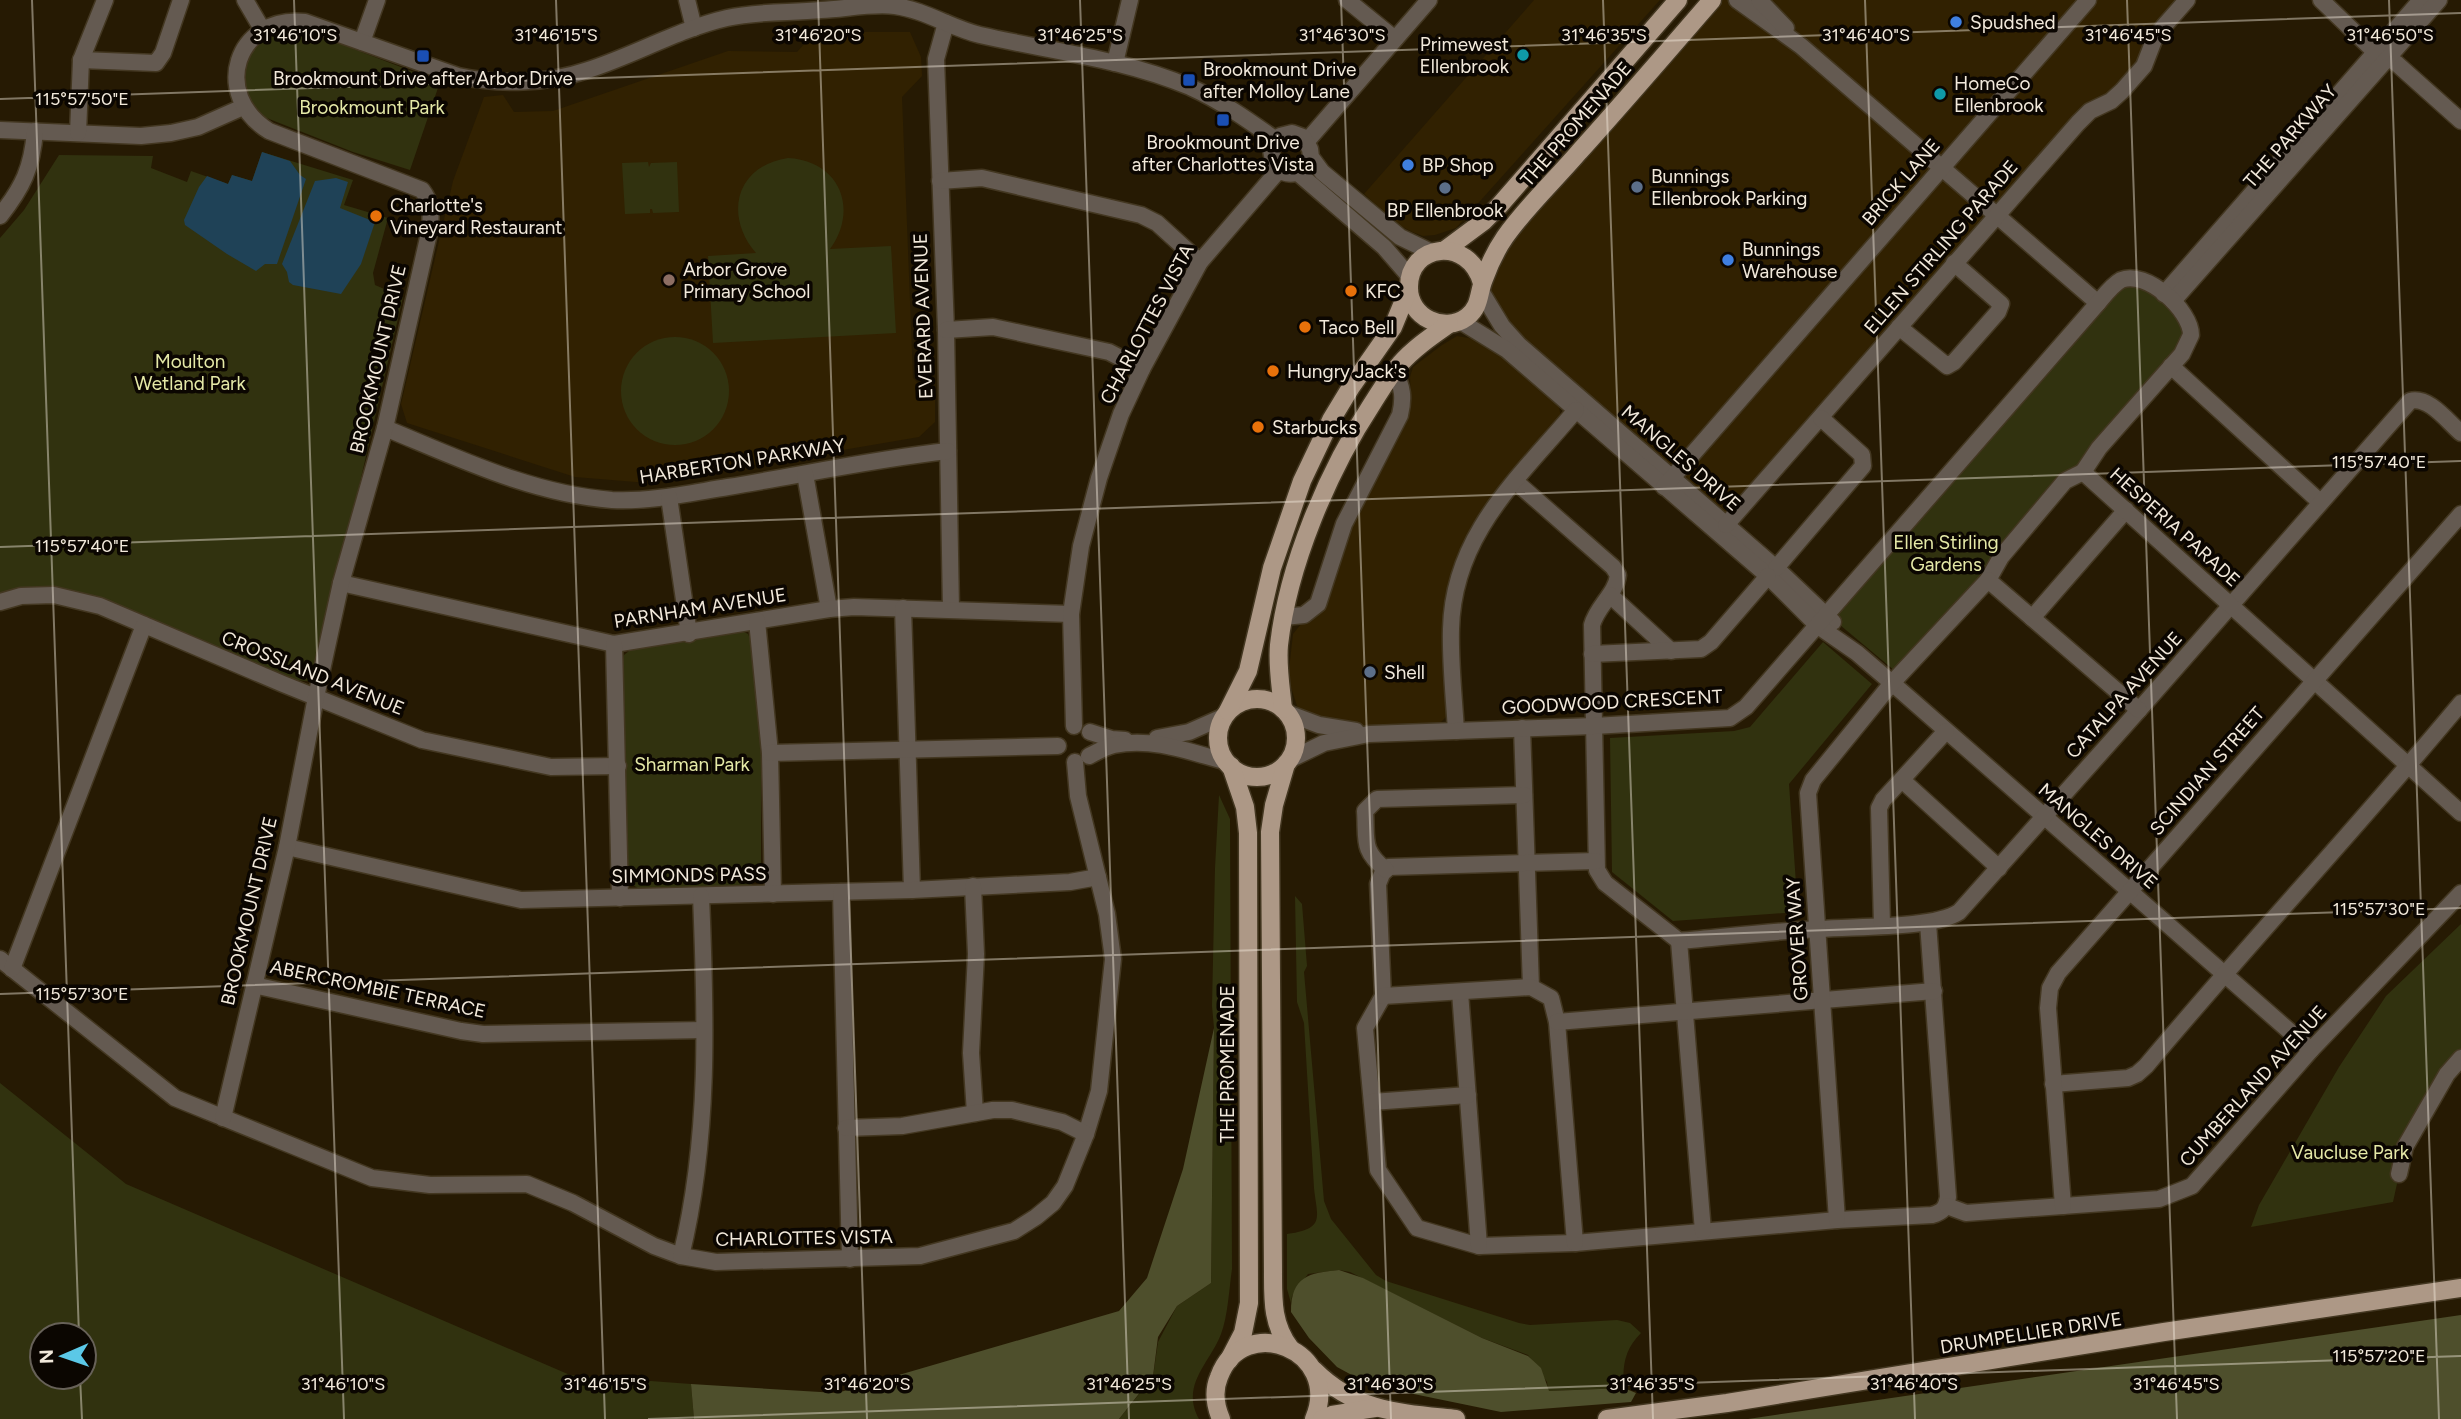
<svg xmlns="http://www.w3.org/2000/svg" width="2461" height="1419" font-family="Figtree,sans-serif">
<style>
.built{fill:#312101}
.green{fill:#31320f;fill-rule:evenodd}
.forest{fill:#4e4f2c}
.water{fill:#1f4257}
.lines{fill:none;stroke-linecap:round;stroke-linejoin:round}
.minor-casing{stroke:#433721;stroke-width:19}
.major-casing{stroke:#433721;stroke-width:21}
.minor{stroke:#645a51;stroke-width:16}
.major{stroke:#ad9886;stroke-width:18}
.ticks{fill:none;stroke:#f2e9db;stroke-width:2;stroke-opacity:0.45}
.shop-dot{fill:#3f7fe0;stroke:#0b0601;stroke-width:2.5}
.culture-dot{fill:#0f9aa8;stroke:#0b0601;stroke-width:2.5}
.transit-dot{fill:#1a4fb4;stroke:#0b0601;stroke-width:2.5}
.service-dot{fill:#5c6f8a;stroke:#0b0601;stroke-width:2.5}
.food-dot{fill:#e8710a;stroke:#0b0601;stroke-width:2.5}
.education-dot{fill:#8d6e63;stroke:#0b0601;stroke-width:2.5}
.labels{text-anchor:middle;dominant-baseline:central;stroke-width:7;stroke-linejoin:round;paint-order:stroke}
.poi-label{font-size:19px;fill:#f2e9db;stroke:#0b0601;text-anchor:start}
.park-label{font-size:19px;fill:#e5e9a7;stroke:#0b0601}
.street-label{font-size:19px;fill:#f2e9db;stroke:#0b0601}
.ticks-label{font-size:18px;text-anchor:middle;fill:#f2e9db;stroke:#0b0601;stroke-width:7;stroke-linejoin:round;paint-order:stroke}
</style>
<rect width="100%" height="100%" fill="#261a03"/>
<g class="built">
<path d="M1534,0h126l-204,228 -21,7 -12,1 -11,-4 -15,-8 -33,-30z"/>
<path d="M1712,0h475l-38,54 -59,57 -364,414 -207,-180 -37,-62 14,-32z"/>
<path d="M815,32h95l11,25 1,19 -20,21 11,281 22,22v22l-16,15 -271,46 -73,-6 -168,-54 -6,-19 52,-223 31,-84 19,-2 11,17 39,-1 175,-60 69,1z"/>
<path d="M1457,336l18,3 20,12 41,32 23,24 2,10 -3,9 -82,95 -9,18 -19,176 -10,10 -74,4 -62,-17 -5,-6 -9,-28 5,-44 8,-10 11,-3 12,-11 27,-85 55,-106 5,-16 -1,-26 3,-10 29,-22z"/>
</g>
<g class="green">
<path d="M278,32l34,1 128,49 -30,88 -57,-18 -94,-37c-22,-21 -17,-36 -10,-63z"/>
<path d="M262,152l91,28 -9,25 44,13 -15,55 2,12 28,12 -88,379 -8,5 -14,-1 -192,-81 -101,-4v-357l24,-28 35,-55 94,1 -2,12 36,14 4,-11 37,13 4,-9 20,6z"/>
<path d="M788,158c52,3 71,51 42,91l61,-3 5,87 -183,10 -5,-87 48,-3c-32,-37 -21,-87 32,-95z"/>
<path d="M648,162l1,5 2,-4 26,-1 2,50 -26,1 -1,-4h-2v4l-25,1 -3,-51z"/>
<path d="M2120,281l36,7 35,47 -290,341 -73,-61z"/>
<circle cx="675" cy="391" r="54"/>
<path d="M740,630l8,4 5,12 8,110v108l-10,22 -107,6 -11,-7 -8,-12 -4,-207 3,-11 10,-8z"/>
<path d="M1823,642l49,42 -83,100 9,128 -125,9 -61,-49 -2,-134 124,-7 16,-4z"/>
<path d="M1219,795l11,24 2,450c-3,20 -4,47 -11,65 -11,29 -41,51 -22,85h-80l34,-42 5,-35 19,-36 34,-23 3,-255 -2,-22 3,-138z"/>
<path d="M1295,896l7,8 5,62 -3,6 20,229 7,18 45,56 10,6 133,42 11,2 87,-5 13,3 11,10c-16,16 -19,32 -17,55l-76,3 -1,-9 -19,-27 -46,-17 -132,-66 -11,-2 -31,4 -16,22 -1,7 -4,-14v-55c39,-5 30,-17 27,-46l-10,-165 -7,-21z"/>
<path d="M2461,924v134l-56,89 -12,55 -142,25 8,-22 80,-138 47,-71z"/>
<path d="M0,1083l126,101 444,191 121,9 3,35h-694zM42,1335h42v42h-42z"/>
</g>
<g class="forest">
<path d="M1214,1028l-3,255 -34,23 -19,31 -5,39 -34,43h-425l-3,-35 146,9 282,-82 28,-33 36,-109z"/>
<path d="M1339,1270l24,8 119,60 46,18 13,12 8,23 75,-3 12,5 -5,9 -130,10 -131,-27 -33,-18 -28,-29 -18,-26c0,-36 18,-39 48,-42z"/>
<path d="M2461,1315v104h-713z"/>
</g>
<g class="water">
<path d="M262,152l28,9 10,14 6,4 -29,85h-12l-9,7 -29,-17 -42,-29 -1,-5 15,-33 8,-11 21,8 4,-9 20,6z"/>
<path d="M336,178l12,4 -8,26 35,14 -14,42 -20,30 -48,-9 -4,-3 -2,-10 -5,-8 33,-83z"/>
</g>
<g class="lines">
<g class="minor-casing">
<g id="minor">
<path d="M245,0l17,29"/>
<path d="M687,0l7,28"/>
<path d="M1347,0l48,39"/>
<path d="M1737,0l64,46 297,257"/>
<path d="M1759,0l27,28"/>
<path d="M2321,0l49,47 26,16 65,58"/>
<path d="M946,23l-10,36 10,271 5,279"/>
<path d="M362,42l15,-42"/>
<path d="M81,60l75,3 7,-10 18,-53"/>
<path d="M1115,63l15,-63"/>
<path d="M0,130l141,6 30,-3 27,-6 45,-20"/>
<path d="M78,133l3,-73 24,-60"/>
<path d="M1307,141l122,-141"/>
<path d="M1311,157c-7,18 -23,22 -37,9l-3,-16 9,-14 12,-3 11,4 7,12 1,8 11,15 78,65 33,16"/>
<path d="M1298,173l86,74 26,30"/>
<path d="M940,181l42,-3 159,37 16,8 43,39"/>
<path d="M0,216c23,-29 32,-48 35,-85"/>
<path d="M1482,293l20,33 17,19 257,223 57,54"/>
<path d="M2164,294l257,-294"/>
<path d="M2173,301l266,-301"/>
<path d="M1460,321l47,29 261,226 50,50 39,27 35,30 419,367"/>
<path d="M1899,327l48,39 7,-4 44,-50 3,-8 -47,-41"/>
<path d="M946,330l47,-3 116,25 33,17"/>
<path d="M2171,366l149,136"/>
<path d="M385,428c73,30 147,66 227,72 38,2 78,-7 116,-13 73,-12 146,-28 220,-36"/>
<path d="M805,474l24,135"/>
<path d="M1516,482l97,85 5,8c-2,19 -21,31 -26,50l5,245 8,13 74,58c47,-4 94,-10 141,-12 34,-3 113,0 139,-17l180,-202 271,-309c19,-5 37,20 51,32"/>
<path d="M1664,487l424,-487"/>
<path d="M669,497l20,137"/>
<path d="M1726,525l352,-402 12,-12 21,-10 11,-10 22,-25 10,-26 10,-14 23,-26"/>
<path d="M1776,568l87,-102 -1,-11 -41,-37"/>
<path d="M1988,580l13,-23 64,-76 18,-9"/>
<path d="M341,583l273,61 215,-35 25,-2 217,7"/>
<path d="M1610,595l61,56"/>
<path d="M0,602l21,-6 33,-1 46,11 183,78 139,56 129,27 67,-1"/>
<path d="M903,608l9,282"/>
<path d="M1284,617l20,-2 14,-11 26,-80 56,-109c4,-17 3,-28 -6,-44"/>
<path d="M2032,618l94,-108"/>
<path d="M757,621l13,132 3,141"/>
<path d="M614,644l6,254"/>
<path d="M1592,654l109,-5 10,-7 57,-66"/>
<path d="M1287,713l32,12 37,6"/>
<path d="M1074,726l-3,-112 10,-68 18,-68 22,-64 21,-45 58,-107 79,-92"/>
<path d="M1522,728l9,259"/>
<path d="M1456,731c-2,-34 -6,-69 -5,-102 2,-95 68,-151 125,-219"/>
<path d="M1090,732l22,7 13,1"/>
<path d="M1157,738l32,-6 36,-16"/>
<path d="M770,753l288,-7"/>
<path d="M1089,756c8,-4 16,-9 25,-11 39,-8 76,7 113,17"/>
<path d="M1289,760l35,-17 45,-9 225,-8 136,-8 16,-11 352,-404c6,-7 14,-18 23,-23 25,-11 70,30 70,55l-9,19 -83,94 -16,24 378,341"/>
<path d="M1902,780l97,88"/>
<path d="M287,847l234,53 391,-10 158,-8 28,-5"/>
<path d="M1596,861l-208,6 -6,7 -4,10 5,112 -18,32 13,142 39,58 62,18 96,-3 262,-23 95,-5c11,-3 14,-7 16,-18l-20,-274"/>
<path d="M1386,870c-25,-20 -19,-30 -21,-59l12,-12 147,-4"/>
<path d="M973,886l3,68 -5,99 4,60"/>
<path d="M841,892l9,367"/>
<path d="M1882,925l-3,-117 4,-8 63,-69"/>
<path d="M1679,941l24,290"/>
<path d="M0,959l175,139 197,80 58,7 97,-1 46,19 81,43 27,10 35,6 204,-6 94,-25 22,-14 17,-14 12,-17 21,-52 13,-43 14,-132 -6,-45 -29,-118 -3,-34"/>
<path d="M12,969l132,-344"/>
<path d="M254,985l207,46 22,3 221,-4"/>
<path d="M1460,992l19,254"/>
<path d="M1383,996l148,-9 20,11 6,24 18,221"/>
<path d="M1557,1022l377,-31"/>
<path d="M2053,1084l75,-6 9,-4 9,-8c103,-123 212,-239 315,-363"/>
<path d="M1372,1102l96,-7"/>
<path d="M223,1118l64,-271 29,-150 25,-114 44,-155 45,-199c1,-16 2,-26 -8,-39l-153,-59c-58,-36 -34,-116 36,-109l153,54c42,9 89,8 130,-6 47,-15 91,-41 139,-52 30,-7 63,-5 94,-8 24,-1 51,-7 74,-4 30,4 56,22 85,29 70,16 144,24 210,52 31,14 58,33 86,53"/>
<path d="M846,1128l56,-2 91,-16h19l50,12 24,12"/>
<path d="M2399,1174l6,-27 42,-73 14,-16"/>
<path d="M1947,1206l19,7 193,-14 33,-13 119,-136 150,-157"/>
<path d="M2063,1206l-15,-198 2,-20 8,-15 403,-459"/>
<path d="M1837,1220l-29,-427 5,-13 79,-97 96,-103 151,130"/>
<path d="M681,1256c29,-118 25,-240 20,-360"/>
</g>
</g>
<g class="major-casing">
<g id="major">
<path d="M1445,250l39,-29 15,-15 179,-206"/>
<path d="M1482,283c-13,-47 -74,-40 -73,5 0,29 35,46 58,29 14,-11 11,-24 17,-38 5,-14 12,-29 21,-42 21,-30 50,-57 74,-85 45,-50 89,-101 133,-152"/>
<circle cx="1257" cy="738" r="39"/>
<path d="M1283,709c-2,-21 -6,-43 -4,-64 9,-80 49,-174 93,-241 9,-14 17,-28 28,-40 14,-16 32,-28 49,-40"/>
<path d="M1228,711l20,-40 24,-103 30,-87 29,-61 20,-33 42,-60 16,-39"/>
<path d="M1286,764l-12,41 -4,27 3,439c0,29 -1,53 17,77"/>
<path d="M1229,1360l14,-27 6,-30 -1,-470 -3,-26 -14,-41"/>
<path d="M1314,1370c42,42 86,43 142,49"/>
<path d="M1221,1419c-6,-14 -8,-28 -2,-42 24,-66 124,-27 95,42"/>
<path d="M1322,1419l10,-4 43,-7"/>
<path d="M1607,1419l120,-16 437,-71 297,-44"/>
</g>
</g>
<use href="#minor" class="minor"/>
<use href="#major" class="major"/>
</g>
<path class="ticks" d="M32,0l47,1335M294,0l50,1419M556,0l49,1419M818,0l49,1419M1080,0l49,1419M1341,0l50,1419M1603,0l50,1419M1865,0l50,1419M2127,0l50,1419M2389,0l50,1419M0,99l2461,-86M0,547l2461,-86M0,994l2461,-86M80,1377l2,42M648,1419l1813,-63"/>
<g class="shop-dot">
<circle cx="1956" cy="22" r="7"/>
<circle cx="1408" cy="165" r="7"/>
<circle cx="1728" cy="260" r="7"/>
</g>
<g class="culture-dot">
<circle cx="1523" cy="55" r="7"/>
<circle cx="1940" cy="94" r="7"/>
</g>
<g class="transit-dot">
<rect x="416" y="49" width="14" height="14" rx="3.5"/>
<rect x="1182" y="73" width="14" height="14" rx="3.5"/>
<rect x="1216" y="113" width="14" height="14" rx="3.5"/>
</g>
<g class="service-dot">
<circle cx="1637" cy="187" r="7"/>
<circle cx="1445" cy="188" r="7"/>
<circle cx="1370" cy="672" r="7"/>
</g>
<g class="food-dot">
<circle cx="376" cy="216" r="7"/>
<circle cx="1351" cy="291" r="7"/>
<circle cx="1305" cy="327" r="7"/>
<circle cx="1273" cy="371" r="7"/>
<circle cx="1258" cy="427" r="7"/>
</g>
<circle class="education-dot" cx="669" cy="280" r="7"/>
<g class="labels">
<g class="poi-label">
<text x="1970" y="22">Spudshed</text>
<text x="1509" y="44" text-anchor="end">Primewest<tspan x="1509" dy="22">Ellenbrook</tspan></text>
<text x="1203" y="69">Brookmount Drive<tspan x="1203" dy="22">after Molloy Lane</tspan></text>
<text x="423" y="78" text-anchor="middle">Brookmount Drive after Arbor Drive</text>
<text x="1954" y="83">HomeCo<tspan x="1954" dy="22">Ellenbrook</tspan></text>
<text x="1223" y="142" text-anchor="middle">Brookmount Drive<tspan x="1223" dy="22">after Charlottes Vista</tspan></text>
<text x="1422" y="165">BP Shop</text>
<text x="1651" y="176">Bunnings<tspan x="1651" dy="22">Ellenbrook Parking</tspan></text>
<text x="390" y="205">Charlotte's<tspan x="390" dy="22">Vineyard Restaurant</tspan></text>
<text x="1445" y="210" text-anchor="middle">BP Ellenbrook</text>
<text x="1742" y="249">Bunnings<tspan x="1742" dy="22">Warehouse</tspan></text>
<text x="683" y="269">Arbor Grove<tspan x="683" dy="22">Primary School</tspan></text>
<text x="1365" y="291">KFC</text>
<text x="1319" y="327">Taco Bell</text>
<text x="1287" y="371">Hungry Jack's</text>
<text x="1272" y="427">Starbucks</text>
<text x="1384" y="672">Shell</text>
</g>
<g class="park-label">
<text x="372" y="107">Brookmount Park</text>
<text x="190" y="361">Moulton<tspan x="190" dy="22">Wetland Park</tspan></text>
<text x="1946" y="542">Ellen Stirling<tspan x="1946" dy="22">Gardens</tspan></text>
<text x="692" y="764">Sharman Park</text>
<text x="2350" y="1152">Vaucluse Park</text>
</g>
<g class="street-label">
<text transform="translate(1576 124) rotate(-49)">THE PROMENADE</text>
<text transform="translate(2290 136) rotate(-49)">THE PARKWAY</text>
<text transform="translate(1901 182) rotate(-49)">BRICK LANE</text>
<text transform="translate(1941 247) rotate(-49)">ELLEN STIRLING PARADE</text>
<text transform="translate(923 316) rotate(-92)">EVERARD AVENUE</text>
<text transform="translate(1147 324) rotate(-62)">CHARLOTTES VISTA</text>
<text transform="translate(378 359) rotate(-77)">BROOKMOUNT DRIVE</text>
<text transform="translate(1681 458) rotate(41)">MANGLES DRIVE</text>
<text transform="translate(742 461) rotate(-9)">HARBERTON PARKWAY</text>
<text transform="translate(2175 527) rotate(42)">HESPERIA PARADE</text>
<text transform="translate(700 608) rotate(-9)">PARNHAM AVENUE</text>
<text transform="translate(313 673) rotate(22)">CROSSLAND AVENUE</text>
<text transform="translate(2124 695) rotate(-48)">CATALPA AVENUE</text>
<text transform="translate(1612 702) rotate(-3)">GOODWOOD CRESCENT</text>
<text transform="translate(2207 771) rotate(-49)">SCINDIAN STREET</text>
<text transform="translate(2098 836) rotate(41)">MANGLES DRIVE</text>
<text transform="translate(689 875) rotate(-1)">SIMMONDS PASS</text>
<text transform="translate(249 911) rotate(-77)">BROOKMOUNT DRIVE</text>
<text transform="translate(1797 939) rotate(-94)">GROVER WAY</text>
<text transform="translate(378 989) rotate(12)">ABERCROMBIE TERRACE</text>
<text transform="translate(1227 1064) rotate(-90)">THE PROMENADE</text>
<text transform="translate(2253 1086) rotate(-48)">CUMBERLAND AVENUE</text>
<text transform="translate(804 1238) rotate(-1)">CHARLOTTES VISTA</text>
<text transform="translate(2031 1333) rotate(-9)">DRUMPELLIER DRIVE</text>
</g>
</g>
<g class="ticks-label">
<text x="295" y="41">31°46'10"S</text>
<text x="556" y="41">31°46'15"S</text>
<text x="818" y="41">31°46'20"S</text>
<text x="1080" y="41">31°46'25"S</text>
<text x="1342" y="41">31°46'30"S</text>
<text x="1604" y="41">31°46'35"S</text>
<text x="1866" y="41">31°46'40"S</text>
<text x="2128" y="41">31°46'45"S</text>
<text x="2390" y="41">31°46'50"S</text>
<text x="82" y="105">115°57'50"E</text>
<text x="2379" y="468">115°57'40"E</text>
<text x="82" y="552">115°57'40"E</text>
<text x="2379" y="915">115°57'30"E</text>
<text x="82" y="1000">115°57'30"E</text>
<text x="2379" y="1362">115°57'20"E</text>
<text x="343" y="1390">31°46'10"S</text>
<text x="605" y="1390">31°46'15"S</text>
<text x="867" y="1390">31°46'20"S</text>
<text x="1129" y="1390">31°46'25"S</text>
<text x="1390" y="1390">31°46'30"S</text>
<text x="1652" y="1390">31°46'35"S</text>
<text x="1914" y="1390">31°46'40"S</text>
<text x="2176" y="1390">31°46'45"S</text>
</g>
<g transform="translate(63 1356) rotate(268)"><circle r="33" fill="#0b0601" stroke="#676158" stroke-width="2"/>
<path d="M0-5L12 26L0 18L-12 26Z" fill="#5bc8e7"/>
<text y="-10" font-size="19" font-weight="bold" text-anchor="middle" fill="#f2e9db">N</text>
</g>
</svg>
